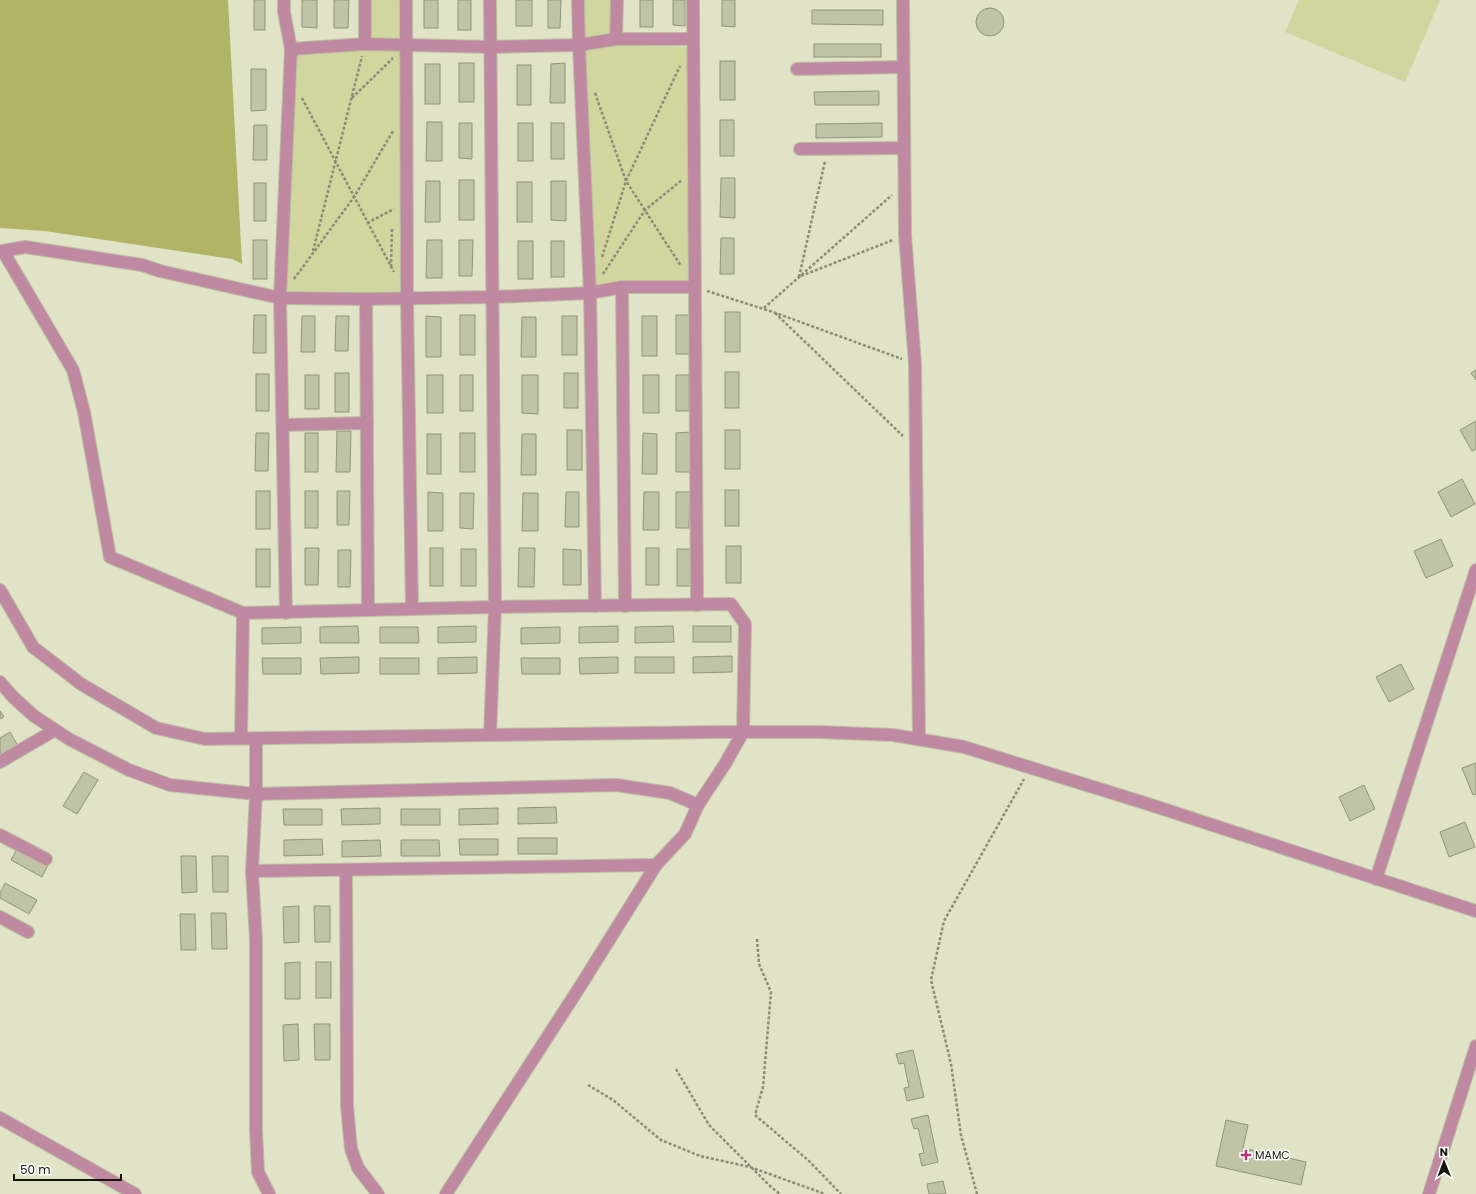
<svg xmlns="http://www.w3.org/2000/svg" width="1476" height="1194" font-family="Poppins,sans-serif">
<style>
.green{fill:#d1d69f}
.forest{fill:#afb564}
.building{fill:#c0c4a6;stroke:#919477}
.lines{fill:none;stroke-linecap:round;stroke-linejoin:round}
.minor-casing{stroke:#bcbea4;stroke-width:14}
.path{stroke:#8b8d77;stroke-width:2.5;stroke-dasharray:3 2;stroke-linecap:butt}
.minor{stroke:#bf89a2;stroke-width:12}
.poi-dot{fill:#b3317a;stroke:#fff;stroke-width:1.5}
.labels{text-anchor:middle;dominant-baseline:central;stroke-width:3;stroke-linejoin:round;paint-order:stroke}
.poi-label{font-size:11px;fill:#16170c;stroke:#fff;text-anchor:start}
</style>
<rect width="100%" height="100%" fill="#e0e3c5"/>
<g class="green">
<path d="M365,0h41l1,298h-127l11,-249 74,-5z"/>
<path d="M578,0h39l-1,39 -34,6 107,2 6,240 -105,6z"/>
<path d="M1299,0h141l-35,82 -120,-50z"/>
</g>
<path class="forest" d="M0,0h228l14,264 -10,-5 -187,-28 -45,-3z"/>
<g class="building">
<rect x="254" y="0" width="11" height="30"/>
<path d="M302,0h15v28l-15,-1z"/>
<path d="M334,0h15l-1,28h-14z"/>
<rect x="424" y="0" width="14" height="28"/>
<rect x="458" y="0" width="13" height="30"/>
<rect x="516" y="0" width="16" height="26"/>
<path d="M548,0h13l-1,28h-12z"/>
<rect x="640" y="0" width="13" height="27"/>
<path d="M673,0h12v26l-12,-1z"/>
<path d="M722,0h13v27l-13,-1z"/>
<circle cx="990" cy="22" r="14"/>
<path d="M812,10h71v15l-71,-1z"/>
<rect x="814" y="44" width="67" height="13"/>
<rect x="720" y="61" width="15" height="39"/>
<rect x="459" y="63" width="15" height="39"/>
<path d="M565,63v40h-15l1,-39z"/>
<rect x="425" y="64" width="15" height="40"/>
<rect x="517" y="65" width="14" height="40"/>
<path d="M251,69h15v41l-15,1z"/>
<path d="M879,91v14h-64l-1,-13z"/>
<rect x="720" y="120" width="14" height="36"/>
<path d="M427,122h15v39h-16z"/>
<path d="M459,123h13v36l-13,-1z"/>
<rect x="518" y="123" width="15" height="38"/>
<rect x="551" y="123" width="13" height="36"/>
<path d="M882,123v14l-66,1v-14z"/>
<path d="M254,125h13v35h-14z"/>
<path d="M721,178h14v40l-15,-1z"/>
<rect x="459" y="180" width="15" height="40"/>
<path d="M426,181h14v41h-15z"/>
<path d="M551,181h15v40l-15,-1z"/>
<rect x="517" y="182" width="15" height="40"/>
<rect x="254" y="183" width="12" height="38"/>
<path d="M721,238h13v36h-14z"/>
<rect x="253" y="240" width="14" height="39"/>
<path d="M427,240h15v38h-16z"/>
<path d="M459,240h14l-1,36h-13z"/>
<rect x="518" y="241" width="15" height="38"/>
<rect x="551" y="241" width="13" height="36"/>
<rect x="725" y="312" width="15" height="40"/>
<path d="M254,315h12v38h-13z"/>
<rect x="460" y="315" width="15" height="40"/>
<rect x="676" y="315" width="15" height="39"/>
<path d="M302,316h13v36h-14z"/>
<path d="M336,316h13l-1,35h-13z"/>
<path d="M426,316l15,1v40h-15z"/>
<rect x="562" y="316" width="15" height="39"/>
<rect x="642" y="316" width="15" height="40"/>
<path d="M522,317h14v40h-15z"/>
<path d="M1476,370v10l-5,-7z"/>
<rect x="725" y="372" width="14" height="36"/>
<rect x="335" y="373" width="14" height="39"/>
<rect x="564" y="373" width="14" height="35"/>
<rect x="256" y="374" width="13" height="37"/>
<rect x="305" y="375" width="14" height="34"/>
<rect x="427" y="375" width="16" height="38"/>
<rect x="460" y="375" width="13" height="36"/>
<path d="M522,375h16v39l-16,-1z"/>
<rect x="643" y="375" width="16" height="38"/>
<rect x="676" y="375" width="13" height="36"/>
<path d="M1476,421v28l-4,2 -12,-21z"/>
<rect x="567" y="430" width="15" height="40"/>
<rect x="725" y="430" width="15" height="39"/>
<path d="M337,431h14l-1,41h-14z"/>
<path d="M691,432v40h-15v-39z"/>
<path d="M256,433h13l-1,38h-13z"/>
<rect x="305" y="433" width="13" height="39"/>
<rect x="460" y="433" width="15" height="39"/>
<path d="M643,433l14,1v40h-15z"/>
<rect x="427" y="434" width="14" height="40"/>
<path d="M522,434h14v41h-15z"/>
<path d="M1462,479l13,25 -24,13 -13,-25z"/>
<rect x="725" y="490" width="14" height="36"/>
<rect x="256" y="491" width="14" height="38"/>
<rect x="305" y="491" width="13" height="37"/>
<path d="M337,491h13l-1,34h-12z"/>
<path d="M428,492l15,1v38h-15z"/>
<path d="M566,492h13v35h-14z"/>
<path d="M644,492h15v38h-16z"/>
<path d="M676,492h14l-1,36h-13z"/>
<path d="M460,493h14l-1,36 -13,-1z"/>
<path d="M523,493h15v38h-16z"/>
<path d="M1441,539l12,27 -27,12 -12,-27z"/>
<rect x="726" y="546" width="15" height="37"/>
<path d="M305,548h14l-1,37h-13z"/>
<rect x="430" y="548" width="13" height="38"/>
<path d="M519,548h16l-1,39h-16z"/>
<rect x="646" y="548" width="13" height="37"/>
<rect x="256" y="549" width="14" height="38"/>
<rect x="461" y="549" width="15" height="37"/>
<path d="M563,549l18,1v35h-18z"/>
<rect x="677" y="549" width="15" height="37"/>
<path d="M338,550h13l-1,37h-12z"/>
<path d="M358,626l1,17h-39v-16z"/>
<path d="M476,626v16l-38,1v-16z"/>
<path d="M618,626v16l-39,1v-16z"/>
<path d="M673,626l1,16 -39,1v-16z"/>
<rect x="693" y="626" width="38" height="16"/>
<path d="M301,627v16l-39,1v-16z"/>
<path d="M380,627h38l1,16h-39z"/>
<path d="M560,627v16l-39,1v-16z"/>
<path d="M732,656v16l-39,1v-16z"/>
<path d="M359,657v16l-38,1 -1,-16z"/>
<path d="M477,657v16l-39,1v-16z"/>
<path d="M618,657v16l-38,1 -1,-16z"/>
<rect x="635" y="657" width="39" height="16"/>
<path d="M262,658h39v16h-38z"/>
<rect x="380" y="658" width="39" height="16"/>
<path d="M521,658h39v16h-38z"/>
<path d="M1401,664l13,25 -25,13 -13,-25z"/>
<path d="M0,711l4,6 -4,2z"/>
<path d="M10,732l8,14 -18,10v-18z"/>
<path d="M1476,763v31l-3,1 -11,-27z"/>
<path d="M84,772l14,8 -21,34 -14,-8z"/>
<path d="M1364,785l11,24 -25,12 -11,-24z"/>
<path d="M556,807l1,16 -39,1v-16z"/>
<path d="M380,808v16l-38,1 -1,-16z"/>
<path d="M498,808v16l-39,1v-16z"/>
<path d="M283,809h39v16h-38z"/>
<rect x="401" y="809" width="39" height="16"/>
<path d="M1465,822l10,25 -26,10 -9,-25z"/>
<rect x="518" y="838" width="39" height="16"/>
<path d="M322,839l1,16 -39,1v-16z"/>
<path d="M459,839h39v16h-38z"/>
<path d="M380,840l1,16 -39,1v-16z"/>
<path d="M401,840h38l1,16h-39z"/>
<path d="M18,847l31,16 -7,14 -31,-17z"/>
<path d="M181,856h15l1,36 -15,1z"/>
<path d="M212,856h16v36h-15z"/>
<path d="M5,883l32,17 -8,14 -29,-16v-5z"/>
<path d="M299,906v36l-15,1 -1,-36z"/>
<path d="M314,906h16v36h-15z"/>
<path d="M211,913h15l1,36h-15z"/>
<path d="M180,914h15l1,36h-15z"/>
<path d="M300,962v37h-15v-36z"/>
<rect x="316" y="962" width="15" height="36"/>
<path d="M298,1024l1,36 -15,1 -1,-36z"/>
<path d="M314,1024h16v36h-15z"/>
<path d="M913,1050l11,47 -17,4 -3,-13 5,-1 -5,-24 -5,1 -3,-10z"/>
<path d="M928,1115l10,47 -16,4 -3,-12 5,-1 -6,-25 -4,1 -3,-10z"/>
<path d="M1226,1120l22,5 -5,23 63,14 -5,23 -85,-19z"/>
<path d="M943,1181l3,13h-17l-2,-10z"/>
</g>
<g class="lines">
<g class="minor-casing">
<g id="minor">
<path d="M284,0v12l7,37 -11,249 6,315"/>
<path d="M365,0v44"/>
<path d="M406,0l1,298 5,311"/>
<path d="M578,0l1,45 11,248 5,313"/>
<path d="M693,0l4,605"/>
<path d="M903,0l2,235 10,129 4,375"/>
<path d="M616,39l1,-39"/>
<path d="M291,49l74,-5 126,3 88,-2 37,-6h77"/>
<path d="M797,69l106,-2"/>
<path d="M800,149l104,-1"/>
<path d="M622,287l3,319"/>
<path d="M366,299l2,311"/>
<path d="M283,425l84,-2"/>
<path d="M0,590l33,57 48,37 75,44 49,11 514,-7h100l74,3 71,12 184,57 328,107"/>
<path d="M0,682l13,15 21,19 35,23 60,31 41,15 86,9 360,-9 54,8 28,12"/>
<path d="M490,735l5,-128 -5,-607"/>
<path d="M241,738l2,-125"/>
<path d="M256,739v55l-4,77 4,69v191l2,41 11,22"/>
<path d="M0,762l55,-32"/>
<path d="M0,835l46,24"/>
<path d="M346,870l1,236 4,43 7,19 20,26"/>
<path d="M252,871l404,-6"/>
<path d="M1376,879l100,-309"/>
<path d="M0,917l28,15"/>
<path d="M0,1118l135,76"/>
<path d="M446,1194l135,-209 75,-120 29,-31 13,-29 27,-41 18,-32 2,-108 -14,-20 -236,3 -252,6 -133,-56 -26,-145 -11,-42 -70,-119 22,-4 117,18 18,6 120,27 86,1 127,-2 97,-4 32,-6h73"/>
<path d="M1429,1194l47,-148"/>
</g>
</g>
<g class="path">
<path d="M595,93l31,88 55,85"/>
<path d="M302,98l92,174"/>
<path d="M352,98l41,-40"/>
<path d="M367,223l27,-14"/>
<path d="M313,251l49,-195"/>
<path d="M602,257l24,-76 54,-115"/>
<path d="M391,267l1,-39"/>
<path d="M603,274l42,-64 37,-30"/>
<path d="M801,276l92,-36"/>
<path d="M799,277l26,-116"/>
<path d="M294,279l60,-82 39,-66"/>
<path d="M707,291l66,21 129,47"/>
<path d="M764,308l128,-113"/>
<path d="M775,313l128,123"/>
<path d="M757,939l2,25 12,28 -8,95 -8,28 54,46 32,33"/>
<path d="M676,1069l33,56 62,62 9,7"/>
<path d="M588,1085l25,15 48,40 39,16 50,11 75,27"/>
<path d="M977,1194l-16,-59 -10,-71 -20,-84 13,-59 80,-142"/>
</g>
<use href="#minor" class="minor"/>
</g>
<path class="poi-dot" d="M1244 1149h4v4h4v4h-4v4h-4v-4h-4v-4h4z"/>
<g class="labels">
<g class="poi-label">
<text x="1255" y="1155">MAMC</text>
</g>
</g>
<g transform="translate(1444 1162) rotate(359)" stroke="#ffffff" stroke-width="3" paint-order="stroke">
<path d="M0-3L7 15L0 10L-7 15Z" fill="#16170c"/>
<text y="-6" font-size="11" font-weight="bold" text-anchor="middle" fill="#16170c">N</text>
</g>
<path d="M14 1174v6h107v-6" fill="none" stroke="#16170c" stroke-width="2"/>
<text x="20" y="1174" font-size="12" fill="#16170c" stroke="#ffffff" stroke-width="3" paint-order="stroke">50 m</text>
</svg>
